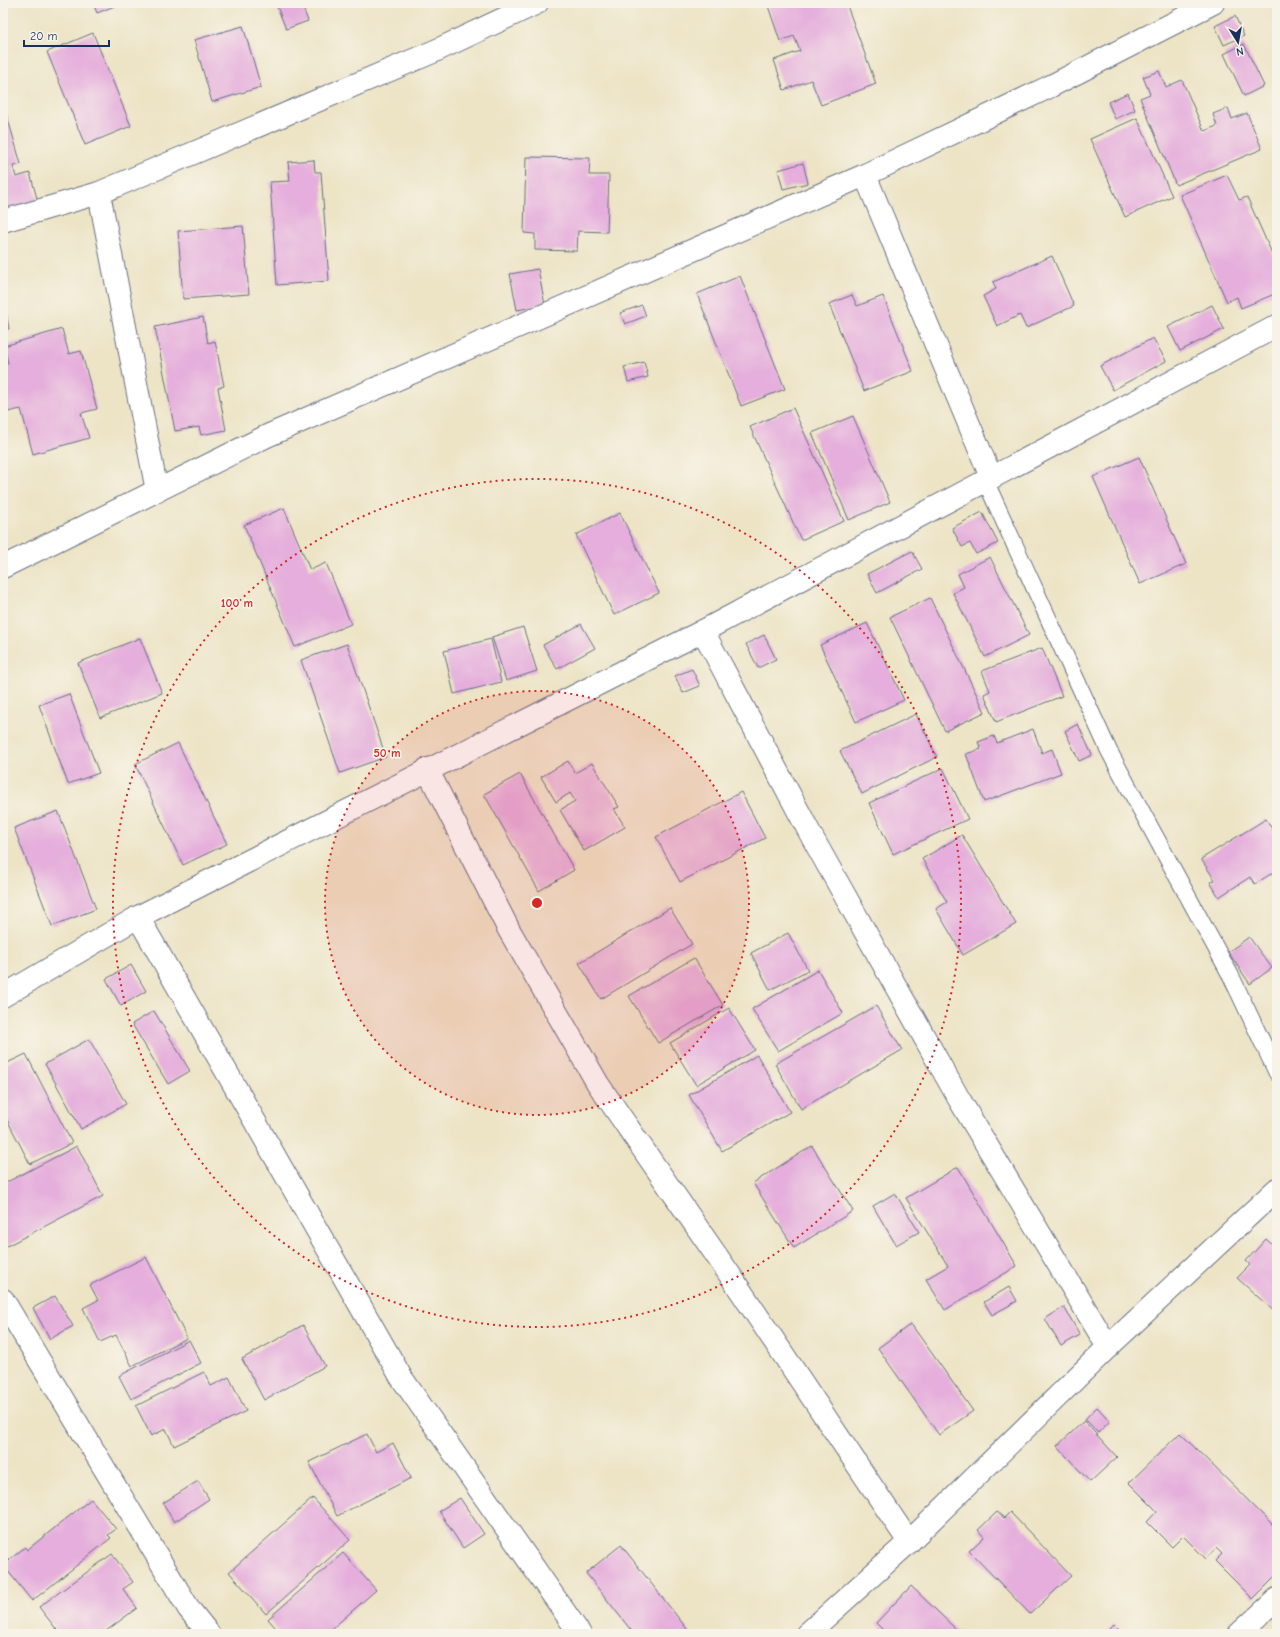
<svg xmlns="http://www.w3.org/2000/svg" width="1280" height="1637" font-family="'Comic Neue',sans-serif">
<style>
.building{fill:#e5aedc}
.lines{fill:none;stroke-linecap:round;stroke-linejoin:round}
.lane-casing{stroke:#646e82;stroke-width:18}
.street-casing{stroke:#646e82;stroke-width:24}
.lane{stroke:#fff;stroke-width:16}
.street{stroke:#fff;stroke-width:22}
.ring{fill:none;stroke:#d62828;stroke-width:2;stroke-dasharray:2 4}
.centre{fill:#d62828;stroke:#f7f3e8;stroke-width:2}
.ring-label{font-size:12px;text-anchor:middle;font-weight:bold;fill:#d62828;stroke:#f7f3e8;stroke-width:3.5;stroke-linejoin:round;paint-order:stroke}
</style>
<rect width="100%" height="100%" fill="#f7f3e8"/>
<filter id="ink" filterUnits="userSpaceOnUse"><feTurbulence type="fractalNoise" baseFrequency=".025" numOctaves="2"/><feDisplacementMap in="SourceGraphic" scale="8" xChannelSelector="R" yChannelSelector="G"/><feConvolveMatrix kernelMatrix="1 2 1 2 8 2 1 2 1" color-interpolation-filters="sRGB"/></filter>
<filter id="wash" filterUnits="userSpaceOnUse"><feTurbulence type="fractalNoise" baseFrequency=".012" numOctaves="4" result="noise"/><feDisplacementMap in="SourceGraphic" scale="16" xChannelSelector="R" yChannelSelector="G"/><feGaussianBlur stdDeviation="0.9" result="paint"/><feColorMatrix in="noise" values="0 0 0 0 0 0 0 0 0 0 0 0 0 0 0 0 0 1.4 0 .05"/><feComposite in="paint" operator="in"/></filter>
<g filter="url(#wash)">
<rect width="100%" height="100%" fill="#ede4c6"/>
<g id="blocks">
<g class="building">
<path d="M93,3h29l-25,10z"/>
<path d="M301,3l7,18 -22,8 -10,-25z"/>
<path d="M767,3h79l30,81 -55,21 -10,-25 -27,10 -10,-30 26,-9 -6,-15 -14,5z"/>
<path d="M1235,16l9,20 -20,9 -9,-19z"/>
<path d="M243,26l18,61 -49,15 -18,-62z"/>
<path d="M93,33l38,93 -46,19 -38,-93z"/>
<path d="M1244,44l20,42 -20,10 -20,-42z"/>
<path d="M1159,71l7,16 16,-7 22,51 13,-5 -4,-12 15,-6 4,11 15,-6 15,36 -86,36 -36,-87 10,-4 -7,-17z"/>
<path d="M1128,93l7,17 -20,9 -7,-17z"/>
<path d="M3,102l18,62 -8,2 3,11 14,-4 8,29 -29,8 -1,-5 -5,1z"/>
<path d="M1137,118l35,78 -47,21 -35,-78z"/>
<path d="M526,157l64,1 -1,17h20l-2,57 -29,-1 -1,20 -42,-1v-16l-11,-1z"/>
<path d="M314,160l1,12h6l8,109 -52,4 -7,-103 20,-1 -2,-19z"/>
<path d="M803,163l5,20 -25,6 -5,-19z"/>
<path d="M1227,175l12,25 8,-3 30,68v28l-36,15 -4,-11 -10,5 -47,-107z"/>
<path d="M243,226l6,68 -66,5 -5,-68z"/>
<path d="M1052,256l22,50 -48,22 -6,-13 -23,11 -14,-30 13,-7 -3,-7z"/>
<path d="M538,269l7,36 -28,5 -7,-36z"/>
<path d="M740,276l45,113 -44,17 -44,-112z"/>
<path d="M852,295l5,11 26,-10 30,75 -49,20 -35,-87z"/>
<path d="M4,299l5,30 -6,1v-30z"/>
<path d="M642,305l4,11 -21,8 -5,-11z"/>
<path d="M1212,305l12,24 -44,22 -12,-24z"/>
<path d="M203,317l5,26 7,-2 9,45 -6,2 8,42 -25,5 -2,-8 -24,4 -20,-104z"/>
<path d="M62,329l7,25 12,-3 16,58 -16,4 8,25 -56,16 -12,-45 -18,4v-48l5,-2 -4,-17z"/>
<path d="M1153,338l13,23 -53,29 -13,-24z"/>
<path d="M644,362l4,15 -20,5 -4,-15z"/>
<path d="M793,408l51,113 -43,19 -51,-113z"/>
<path d="M853,416l37,86 -41,18 -37,-87z"/>
<path d="M1139,457l47,107 -46,20 -47,-107z"/>
<path d="M284,508l26,62 16,-7 25,61 -56,23 -51,-122z"/>
<path d="M982,512l16,31 -22,11 -6,-11 -8,4 -10,-19z"/>
<path d="M620,513l39,80 -45,22 -38,-80z"/>
<path d="M912,551l10,18 -45,24 -10,-19z"/>
<path d="M990,557l39,78 -44,22 -32,-64 11,-6 -6,-13z"/>
<path d="M930,598l55,114 -40,19 -55,-114z"/>
<path d="M867,623l37,77 -48,22 -36,-77z"/>
<path d="M581,624l14,24 -38,21 -14,-24z"/>
<path d="M523,627l14,44 -31,10 -14,-44z"/>
<path d="M764,635l12,24 -18,9 -12,-24z"/>
<path d="M140,638l22,55 -62,25 -22,-55z"/>
<path d="M491,639l10,43 -47,12 -10,-43z"/>
<path d="M347,644l39,113 -46,16 -39,-113z"/>
<path d="M1042,648l20,48 -66,26 -12,-28 6,-3 -8,-20z"/>
<path d="M692,669l8,17 -17,7 -8,-17z"/>
<path d="M69,694l30,79 -31,11 -29,-79z"/>
<path d="M916,714l21,43 -75,37 -22,-43z"/>
<path d="M1078,724l14,31 -13,6 -14,-30z"/>
<path d="M1033,729l9,24 10,-4 9,24 -77,29 -18,-48 15,-5 -3,-7 16,-6 3,7z"/>
<path d="M178,743l49,101 -44,21 -48,-101z"/>
<path d="M568,761l7,12 17,-10 27,44 -5,2 11,18 -41,24 -24,-41 15,-9 -5,-8 -14,9 -15,-25z"/>
<path d="M943,768l25,51 -75,35 -24,-51z"/>
<path d="M520,774l54,96 -35,21 -55,-97z"/>
<path d="M741,792l24,46 -85,44 -24,-45z"/>
<path d="M58,811l38,98 -44,17 -38,-98z"/>
<path d="M1266,819l11,18v33l-22,14 -5,-7 -31,20 -9,-15 5,-2 -14,-21z"/>
<path d="M962,835l54,89 -53,31 -27,-46 11,-7 -25,-43z"/>
<path d="M670,908l22,36 -91,55 -22,-36z"/>
<path d="M788,933l20,37 -38,20 -19,-37z"/>
<path d="M1249,937l23,31 -22,16 -22,-32z"/>
<path d="M694,958l29,47 -65,38 -29,-47z"/>
<path d="M131,965l15,26 -25,15 -15,-27z"/>
<path d="M818,970l25,43 -65,38 -26,-42z"/>
<path d="M876,1006l26,44 -101,59 -26,-45z"/>
<path d="M729,1008l26,42 -59,35 -26,-42z"/>
<path d="M154,1011l36,60 -22,13 -36,-60z"/>
<path d="M89,1039l37,65 -45,25 -36,-65z"/>
<path d="M26,1054l46,89 -42,21 -27,-52v-47z"/>
<path d="M757,1055l33,57 -68,39 -33,-56z"/>
<path d="M77,1146l26,50 -100,52v-64z"/>
<path d="M812,1146l41,65 -59,37 -41,-65z"/>
<path d="M958,1167l59,99 -72,44 -19,-31 22,-13 -42,-68z"/>
<path d="M895,1193l24,39 -23,13 -23,-39z"/>
<path d="M1266,1239l11,10v65l-40,-36 13,-13 -4,-4z"/>
<path d="M146,1257l41,81 -55,28 -16,-31 -16,7 -17,-34 15,-8 -8,-15z"/>
<path d="M1009,1287l8,14 -25,14 -8,-13z"/>
<path d="M55,1296l18,30 -23,13 -17,-31z"/>
<path d="M1064,1307l16,28 -19,11 -16,-27z"/>
<path d="M911,1324l62,87 -34,24 -61,-87z"/>
<path d="M303,1325l22,41 -61,34 -22,-41z"/>
<path d="M189,1340l12,23 -70,36 -12,-23z"/>
<path d="M204,1372l7,14 18,-9 17,34 -72,35 -8,-17 -15,7 -15,-30z"/>
<path d="M1097,1407l13,14 -12,12 -13,-14z"/>
<path d="M1084,1421l33,36 -27,25 -33,-36z"/>
<path d="M1180,1433l97,96v46l-24,24 -38,-38 7,-7 -6,-6 -10,11 -23,-23 -11,11 -25,-25 10,-11 -28,-28z"/>
<path d="M367,1434l9,18 17,-9 18,35 -74,38 -28,-54z"/>
<path d="M198,1481l11,18 -35,23 -11,-19z"/>
<path d="M313,1498l37,42 -84,74 -37,-42z"/>
<path d="M460,1498l24,36 -21,14 -24,-37z"/>
<path d="M91,1499l25,30 -8,6 3,3 -79,63 -29,-36 22,-18 2,3z"/>
<path d="M997,1512l7,6 6,-6 61,64 -41,38 -61,-63 15,-14 -6,-7z"/>
<path d="M621,1545l70,89h-57l-48,-61z"/>
<path d="M343,1553l33,37 -50,44h-45l-13,-15z"/>
<path d="M112,1554l21,28 -10,7 14,19 -35,26h-42l-21,-27z"/>
<path d="M911,1586l50,48h-74l-11,-11z"/>
<path d="M1114,1624l10,10h-20z"/>
</g>
</g>
</g>
<g filter="url(#ink)">
<use href="#blocks" fill-opacity="0" stroke="#646e82" stroke-width="1"/>
<g class="lines">
<g class="lane-casing">
<path id="lane" d="M985,480l124,271 122,225 46,97"/>
</g>
<g class="street-casing">
<g id="street">
<path d="M865,175l126,302"/>
<path d="M99,193l58,298"/>
<path d="M3,221l96,-28 336,-142 102,-48"/>
<path d="M3,567l264,-131 598,-261 186,-89 162,-83"/>
<path d="M703,631l109,206 147,262 149,248"/>
<path d="M427,769l82,161 89,154 134,194 177,264"/>
<path d="M138,917l263,460 179,257"/>
<path d="M3,996l135,-79 565,-286 574,-305"/>
<path d="M3,1300l186,309 20,25"/>
<path d="M807,1634l102,-92 199,-195 169,-158"/>
<path d="M1239,1634l38,-35"/>
</g>
</g>
<use href="#lane" class="lane"/>
<use href="#street" class="street"/>
</g>
</g>
<circle cx="537" cy="903" r="212" fill="#d62828" fill-opacity=".12"/>
<g class="ring">
<circle cx="537" cy="903" r="212"/>
<circle cx="537" cy="903" r="424"/>
</g>
<circle cx="537" cy="903" r="6" class="centre"/>
<g class="ring-label">
<text x="237" y="607">100 m</text>
<text x="387" y="757">50 m</text>
</g>
<rect width="1280" height="1637" fill="none" stroke="#f7f3e8" stroke-width="16"/>
<g transform="translate(1238 42) rotate(169)" stroke="#f7f3e8" stroke-width="3" paint-order="stroke">
<path d="M0-3L7 15L0 10L-7 15Z" fill="#1b2f5e"/>
<text y="-6" font-size="11" font-weight="bold" text-anchor="middle" fill="#1b2f5e">N</text>
</g>
<path d="M24 40v6h85v-6" fill="none" stroke="#1b2f5e" stroke-width="2"/>
<text x="30" y="40" font-size="12" fill="#1b2f5e" stroke="#f7f3e8" stroke-width="3" paint-order="stroke">20 m</text>
</svg>
